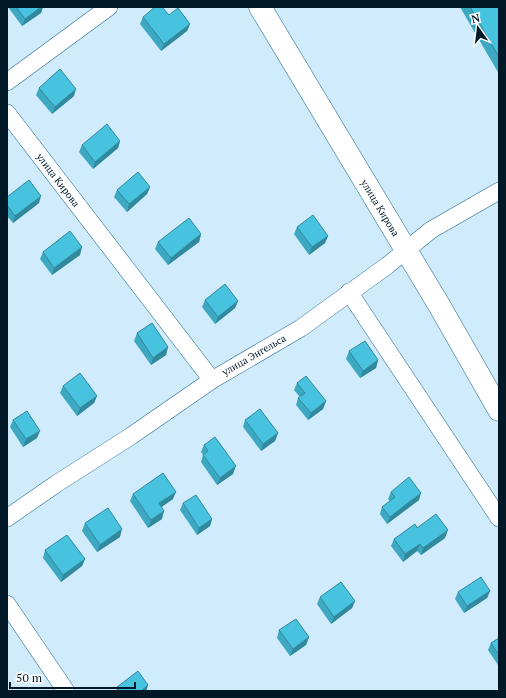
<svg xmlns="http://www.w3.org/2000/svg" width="506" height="698" font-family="'PT Serif',serif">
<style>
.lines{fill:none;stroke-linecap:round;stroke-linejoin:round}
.minor-casing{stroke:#226a91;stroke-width:18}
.major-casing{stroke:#226a91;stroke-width:23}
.minor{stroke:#fff;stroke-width:17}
.major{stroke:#fff;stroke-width:22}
.wall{fill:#3da8c1}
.shaded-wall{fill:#32889d}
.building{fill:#47c3e0;stroke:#32889d}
.labels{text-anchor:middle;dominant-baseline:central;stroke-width:3;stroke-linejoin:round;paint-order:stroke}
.street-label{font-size:10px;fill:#001828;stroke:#fff}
</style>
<rect width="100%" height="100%" fill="#d0ebfc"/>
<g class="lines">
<g class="minor-casing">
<g id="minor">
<path d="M7,82l102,-75"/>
<path d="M7,113l205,267"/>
<path d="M349,292l150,226"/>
<path d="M7,518l49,-34 75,-48 81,-56 89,-52 87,-63 43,-35 68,-39"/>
<path d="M7,604l59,87"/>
</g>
</g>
<g class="major-casing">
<path id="major" d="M260,7l179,298 60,105"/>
</g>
<use href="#minor" class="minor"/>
<use href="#major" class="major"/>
</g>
<g class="wall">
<path d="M8,7h35l-2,6 -19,13z"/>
<path d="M460,7h39v67z"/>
<path d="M169,15l21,9 -3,7 -26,20 -21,-27 3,-7z"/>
<path d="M39,88l35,8 -22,18 -16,-19z"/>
<path d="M120,141l-2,7 -25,21 -14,-17 3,-7z"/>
<path d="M150,187l-3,7 -20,18 -13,-15 3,-7z"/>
<path d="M7,197l32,6 -26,20 -6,-7z"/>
<path d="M297,227l31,9 -3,7 -16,12 -15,-21z"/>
<path d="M201,234l-2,8 -31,23 -13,-16 3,-7z"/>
<path d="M43,252l37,3 -28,20 -12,-16z"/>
<path d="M205,300l33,1 -3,7 -20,16 -13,-17z"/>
<path d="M137,333l31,14 -2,8 -15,10 -17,-24z"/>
<path d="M349,351l29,9 -2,8 -16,10 -14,-19z"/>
<path d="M297,383l29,18 -3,8 -15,11 -12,-15 2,-7 2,-1 -6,-7z"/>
<path d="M63,386l34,10 -3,7 -17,13 -17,-23z"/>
<path d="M13,420l24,18 -14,9 -13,-20z"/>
<path d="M245,420l33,13 -3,8 -14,10 -18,-24z"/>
<path d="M204,445l29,29 -16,11 -16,-23 2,-7 -2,-3z"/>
<path d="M391,492l28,8 -32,24 -7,-10 2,-7 8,-6 -2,-2z"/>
<path d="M133,494l40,5 -12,8 1,12 -14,9 -18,-27z"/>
<path d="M183,503l29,16 -2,7 -13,9 -17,-25z"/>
<path d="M85,523l35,14 -23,15 -15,-21z"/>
<path d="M417,528l28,10 -24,17 -4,-4 -14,11 -12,-16 3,-7z"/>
<path d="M45,550l40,9 -3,7 -21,16 -18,-24z"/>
<path d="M490,591l-3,7 -23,15 -9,-14 3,-7z"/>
<path d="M320,597l35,4 -3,7 -21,16 -14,-20z"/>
<path d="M279,630l30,7 -3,8 -16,11 -13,-18z"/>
<path d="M499,638v26l-1,1 -10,-15 3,-7z"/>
<path d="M148,685l-2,6h-30l1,-4z"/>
</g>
<g class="shaded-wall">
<path d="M41,7h2l-2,6 -19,13 3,-7z"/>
<path d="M190,24l-3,7 -26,20 3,-7z"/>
<path d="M76,89l-2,7 -22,18 3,-7z"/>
<path d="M120,141l-2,7 -25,21 2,-7z"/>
<path d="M150,187l-3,7 -20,18 2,-8z"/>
<path d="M41,196l-2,7 -26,20 2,-7z"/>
<path d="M201,234l-2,8 -31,23 3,-7z"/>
<path d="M328,236l-3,7 -16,12 3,-8z"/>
<path d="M82,247l-2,8 -28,20 2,-7z"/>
<path d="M238,301l-3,7 -20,16 3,-7z"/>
<path d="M168,347l-2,8 -15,10 2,-7z"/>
<path d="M378,360l-2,8 -16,10 3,-7z"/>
<path d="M97,396l-3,7 -17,13 3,-8z"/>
<path d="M326,401l-3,8 -15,11 3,-7z"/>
<path d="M40,431l-3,7 -14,9 3,-8z"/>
<path d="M278,433l-3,8 -14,10 2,-7z"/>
<path d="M236,466l-3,8 -16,11 3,-7z"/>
<path d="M176,492l-3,7 -17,12 3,-8z"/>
<path d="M421,493l-2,7 -32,24 3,-7z"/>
<path d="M164,511l-2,8 -14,9 3,-8z"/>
<path d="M212,519l-2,7 -13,9 2,-7z"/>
<path d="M122,529l-2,8 -23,15 3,-7z"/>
<path d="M448,530l-3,8 -24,17 2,-7z"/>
<path d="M420,544l-3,7 -14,11 2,-8z"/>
<path d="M85,559l-3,7 -21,16 2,-7z"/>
<path d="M490,591l-3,7 -23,15 3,-7z"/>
<path d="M355,601l-3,7 -21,16 3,-7z"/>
<path d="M309,637l-3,8 -16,11 3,-7z"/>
<path d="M148,685l-2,6h-5z"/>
</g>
<g class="building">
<path d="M16,7h25l-16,12z"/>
<path d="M155,7h7l7,8 9,-7 12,16 -26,20 -21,-27z"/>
<path d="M470,7h29v50z"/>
<path d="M60,69l16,20 -21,18 -16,-19z"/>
<path d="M107,124l13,17 -25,21 -13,-17z"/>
<path d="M138,172l12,15 -21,17 -12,-14z"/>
<path d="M29,180l12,16 -26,20 -8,-11v-8z"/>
<path d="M313,215l15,21 -16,11 -15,-20z"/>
<path d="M189,218l12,16 -30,24 -13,-16z"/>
<path d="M70,231l12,16 -28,21 -11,-16z"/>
<path d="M225,284l13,17 -20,16 -13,-17z"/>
<path d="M152,323l16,24 -15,11 -16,-25z"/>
<path d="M365,341l13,19 -15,11 -14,-20z"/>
<path d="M80,373l17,23 -17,12 -17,-22z"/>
<path d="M306,376l20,25 -15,12 -13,-15 7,-5 -8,-10z"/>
<path d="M260,409l18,24 -15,11 -18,-24z"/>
<path d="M27,411l13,20 -14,8 -13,-19z"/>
<path d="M215,437l21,29 -16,12 -17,-23 5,-4 -4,-6z"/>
<path d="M163,473l13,19 -17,11 5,8 -13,9 -18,-26z"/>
<path d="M409,477l12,16 -31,24 -8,-10 13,-10 -4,-5z"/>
<path d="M196,495l16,24 -13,9 -16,-25z"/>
<path d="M108,508l14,21 -22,16 -15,-22z"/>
<path d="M436,514l12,16 -25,18 -3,-4 -15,10 -11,-15 21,-15 2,4z"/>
<path d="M67,535l18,24 -22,16 -18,-25z"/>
<path d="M481,577l9,14 -23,15 -9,-14z"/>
<path d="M341,582l14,19 -21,16 -14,-20z"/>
<path d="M296,619l13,18 -16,12 -14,-19z"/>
<path d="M499,638v17l-8,-12z"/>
<path d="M138,671l10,14 -7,6h-21l-3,-4z"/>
</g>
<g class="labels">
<g class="street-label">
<text transform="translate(58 180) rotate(53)">улица Кирова</text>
<text transform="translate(380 208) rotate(59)">улица Кирова</text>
<text transform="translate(254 355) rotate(-30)">улица Энгельса</text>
</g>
</g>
<rect width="506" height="698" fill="none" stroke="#001828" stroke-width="16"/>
<g transform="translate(478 28) rotate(346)" stroke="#ffffff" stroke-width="3" paint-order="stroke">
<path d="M0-3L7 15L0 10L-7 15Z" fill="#001828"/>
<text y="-6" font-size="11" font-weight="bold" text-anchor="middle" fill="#001828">N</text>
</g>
<path d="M10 682v6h125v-6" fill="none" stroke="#001828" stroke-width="2"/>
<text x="16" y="682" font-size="12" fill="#001828" stroke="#ffffff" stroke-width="3" paint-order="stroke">50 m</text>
</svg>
